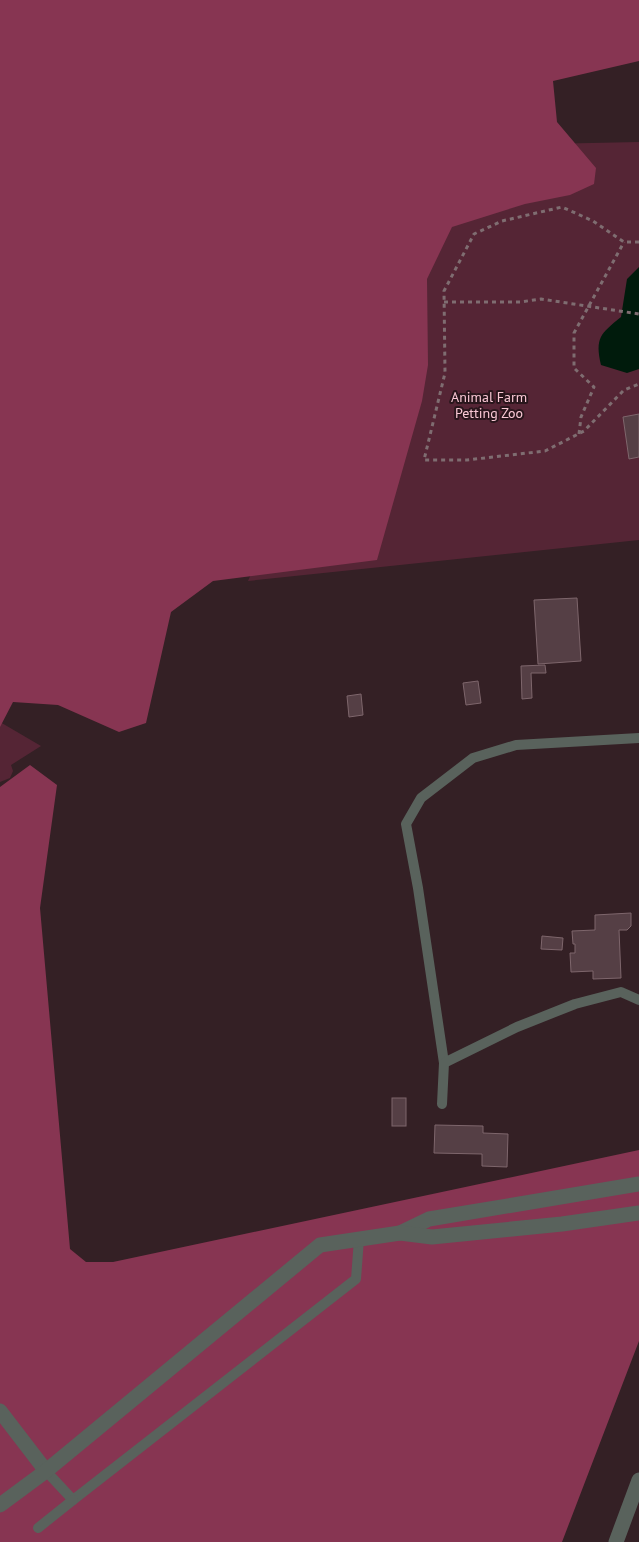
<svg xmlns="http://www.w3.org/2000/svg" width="639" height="1542" font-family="'PT Sans',sans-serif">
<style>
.green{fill:#552535}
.forest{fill:#873552}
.water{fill:#001b0c}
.building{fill:#553f45;stroke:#7e666c}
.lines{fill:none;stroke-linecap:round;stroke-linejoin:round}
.path{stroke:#7f6d71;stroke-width:3;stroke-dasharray:4 4;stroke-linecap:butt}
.lane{stroke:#59625c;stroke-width:10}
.street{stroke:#59625c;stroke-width:15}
.labels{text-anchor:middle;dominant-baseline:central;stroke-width:4;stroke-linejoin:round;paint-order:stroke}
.park-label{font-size:14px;fill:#fac8d5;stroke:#29161c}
</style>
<rect width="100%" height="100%" fill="#342025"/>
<g class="green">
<path d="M639,142v398l-391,41 192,-435z"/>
<path d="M0,722l41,24 -30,19 2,6 -3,7 -10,4z"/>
</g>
<g class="forest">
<path d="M0,0h639v61l-86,20 4,41 39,46 -2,16 -24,11 -45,9 -73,23 -25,52 1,86 -6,36 -45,159 -164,21 -42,31 -25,111 -27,9 -61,-27 -45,-3 -13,25z"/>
<path d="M30,765l27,20 -17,123 30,341 16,13h27l526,-112v191l-77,201h-562v-755z"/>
</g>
<path class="water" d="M639,267v102l-12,4 -26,-8c-6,-27 -1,-31 20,-48l6,-38z"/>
<g class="building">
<path d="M639,414v43l-10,2 -6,-42z"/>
<path d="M577,598l4,63 -43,3 -4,-64z"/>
<path d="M545,665l1,8h-15l1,25 -10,1 -1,-33z"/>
<path d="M478,681l3,22 -15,2 -3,-22z"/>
<path d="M361,694l2,21 -14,2 -2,-21z"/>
<path d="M631,913v13l-4,4h-8l2,48 -28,1v-8l-22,1 -1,-19h5v-9h-2l-1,-13 23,-1v-15z"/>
<path d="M542,936l21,2 -1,12 -21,-1z"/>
<rect x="392" y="1098" width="14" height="28"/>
<path d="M435,1125l48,1v7l25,1 -1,33 -25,-1v-12l-48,-1z"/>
</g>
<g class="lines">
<g class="path">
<path d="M639,242h-15l-31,-21 -31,-14 -60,14 -28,13 -30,57 1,82 -21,87h43l78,-9 39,-20 40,-41 15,-6"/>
<path d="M444,302h76l21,-3 98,15"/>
<path d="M579,434l2,-17 13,-30 -20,-19v-35l50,-91"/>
</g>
<g class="lane">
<path d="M444,1063l-26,-175 -12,-64 15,-26 52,-40 43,-13 123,-7"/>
<path d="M442,1104l2,-41 73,-36 58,-23 46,-12 18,8"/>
<path d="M46,1471l27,29 283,-221 3,-40"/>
<path d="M38,1528l35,-28"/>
</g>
<g class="street">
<path d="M400,1233l29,-14 210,-35"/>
<path d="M0,1411l46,60"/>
<path d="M0,1505l46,-34 274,-226 80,-12 32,4 130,-13 77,-11"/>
<path d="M616,1542l23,-62"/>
</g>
</g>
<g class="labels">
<g class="park-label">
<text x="489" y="397">Animal Farm<tspan x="489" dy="16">Petting Zoo</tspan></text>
</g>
</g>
</svg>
